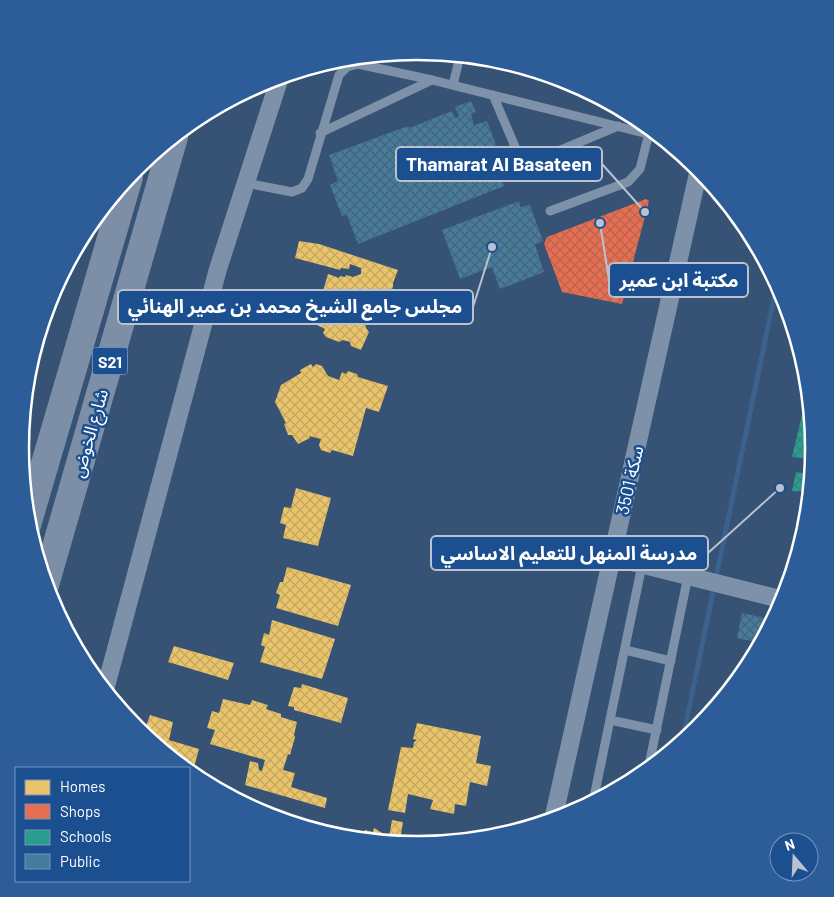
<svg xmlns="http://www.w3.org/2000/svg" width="834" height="897" font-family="Barlow,'Noto Sans Arabic',sans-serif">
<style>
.homes{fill:url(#homes-cross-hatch)}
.shops{fill:url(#shops-cross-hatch)}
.schools{fill:url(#schools-cross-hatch)}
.public{fill:url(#public-cross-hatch)}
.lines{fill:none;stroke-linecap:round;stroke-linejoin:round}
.stream{stroke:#3b618d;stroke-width:5}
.lane{stroke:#7d92a8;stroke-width:9}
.street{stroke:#7d92a8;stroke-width:18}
.primary{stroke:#7d8ea7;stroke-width:28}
.labels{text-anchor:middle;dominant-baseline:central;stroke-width:5;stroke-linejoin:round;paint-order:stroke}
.shield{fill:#1b4f8f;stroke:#bbcadd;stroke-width:1}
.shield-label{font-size:16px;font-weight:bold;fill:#fff}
.street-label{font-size:18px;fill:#fff;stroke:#1b4f8f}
.rim{fill:none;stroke:#fff;stroke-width:2.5}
.leader{fill:none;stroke:#b9c2ce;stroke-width:2}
.callout-dot{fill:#b9c2ce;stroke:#1b4f8f;stroke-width:2}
.callout{fill:#1b4f8f;stroke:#b9c2ce;stroke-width:2}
.callout-label{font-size:19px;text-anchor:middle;font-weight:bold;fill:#fff}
</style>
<defs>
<pattern id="homes-cross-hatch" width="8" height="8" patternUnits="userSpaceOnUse" patternTransform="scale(1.25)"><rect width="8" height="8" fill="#e9c46a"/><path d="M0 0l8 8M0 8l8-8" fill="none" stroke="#c2a662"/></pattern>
<pattern id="shops-cross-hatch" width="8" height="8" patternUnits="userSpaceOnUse" patternTransform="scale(1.25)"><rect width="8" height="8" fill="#e76f51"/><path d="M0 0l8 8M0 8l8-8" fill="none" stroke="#b86450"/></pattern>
<pattern id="schools-cross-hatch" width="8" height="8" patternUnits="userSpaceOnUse" patternTransform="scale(1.25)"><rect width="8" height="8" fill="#2a9d8f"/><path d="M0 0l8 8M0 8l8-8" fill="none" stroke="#368178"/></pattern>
<pattern id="public-cross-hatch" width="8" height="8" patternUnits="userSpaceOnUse" patternTransform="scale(1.25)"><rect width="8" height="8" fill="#457b9d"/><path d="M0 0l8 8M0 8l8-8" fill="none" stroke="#486474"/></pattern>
</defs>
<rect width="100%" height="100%" fill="#365274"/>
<g class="homes">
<path d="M299,241l20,3 79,26 -5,13v4l-8,18 -8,-1 -5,14h-3v-7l-10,-2 -1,8 6,1 2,10 3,4 -8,18 -10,-4 -1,-4 -7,-2 -4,2 -13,-5 -3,-4 2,-4 -12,-6 3,-11 -5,-1 7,-22 5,2 5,-17 11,4 1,-2 5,1 1,-2 7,2 8,-3v-6l-11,-4 -1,5 -8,-1 -1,2 -45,-12z"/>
<path d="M311,364l2,3 3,-3 6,2 6,10 11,4 3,-8 4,2 2,-3 9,3 1,3 30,9 -9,26 -13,-4 -13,48 -21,-6 -2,3 -9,-3 -2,-5 2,-6 -12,-3 1,2 -12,6 -6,-9h-4l-4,-11 2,-1 -11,-21 6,-17 20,-12 -1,-3z"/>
<path d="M296,488l35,10 -13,48 -35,-8 3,-13 -6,-2 4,-16 7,1z"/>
<path d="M287,567l64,18 -13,41 -62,-18 4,-13 -4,-2 4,-11h3z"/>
<path d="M272,620l63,19 -13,40 -62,-17 5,-15 -4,-2 3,-12 5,2z"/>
<path d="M174,646l60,17 -6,17 -60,-18z"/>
<path d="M302,684l46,14 -7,25 -47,-13v-3l-6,-1 6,-19 7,1z"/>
<path d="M223,699l27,6 2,-5 16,5 -2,4 15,5v3l16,5 -3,13 1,2 -5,18 -2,-1 -5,16 12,3 -4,14 36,11 -2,10 -80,-23 5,-24 8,2 1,7 3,1 3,-11 -55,-16 5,-14 -8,-2 5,-17 7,2z"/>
<path d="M150,715l23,7 -4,18 30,9 -6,22 -4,-3h-5l-41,-33z"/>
<path d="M417,723l64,13 -5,27 15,3 -4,20 -17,-4 -4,24 -11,-2 -1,10 -24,-5 3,-9 -25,-6 -3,19 -17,-3 13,-63 12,1 1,-6 3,-2 -4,-1z"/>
<path d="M392,820l11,2 -3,19 7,4 -47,-5 5,-10 8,2 1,-4 15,9z"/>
<path d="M417,841l14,2v1l-20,1z"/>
</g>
<path class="shops" d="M646,199l3,2 -27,103 -60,-12 -18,-48 3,-7z"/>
<path class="schools" d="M808,389l6,60 -5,43 -17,-1 4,-19 11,2 1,-15 -16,-2z"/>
<g class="public">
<path d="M471,101l5,11 -5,2 3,11 13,-4 14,37 -15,5 2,6 9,-2 7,19 -146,58 -11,-29 -5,1 -12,-31 8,-4 -9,-26 79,-29 1,2 43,-17 3,7 4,-2 -4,-9z"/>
<path d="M519,201l1,6 10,-2 13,36 -8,4 9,27 -44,17 -8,-22 -32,12 -18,-49z"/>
<path d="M742,613l32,7 -13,23 -24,-5z"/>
</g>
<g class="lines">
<path class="stream" d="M682,742c32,-152 63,-306 95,-459"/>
<g class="lane">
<path d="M453,85l7,-29"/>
<path d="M493,95l26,61 8,4h10l81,-34"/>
<path d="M320,133l112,-53"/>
<path d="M246,183l46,9 10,-4 6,-9 31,-104 8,-8 11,-3 74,16 228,57"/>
<path d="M550,211l78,-29 12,-13 10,-40"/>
<path d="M625,650l46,11"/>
<path d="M610,720l47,10"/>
<path d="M648,770l40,-194"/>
<path d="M593,802l49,-237"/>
</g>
<g class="street">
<path d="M612,557l172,43"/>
<path d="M105,690l113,-421 62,-192"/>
<path d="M553,820l146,-651"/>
</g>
<g class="primary">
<path d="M27,525l102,-348"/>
<path d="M45,585l129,-448"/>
</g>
</g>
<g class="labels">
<rect class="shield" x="92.5" y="347.5" width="35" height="27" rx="4"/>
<g class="shield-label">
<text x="110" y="361">S21</text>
</g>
<g class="street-label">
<text transform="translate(89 433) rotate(-74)">شارع الخوض</text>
<text transform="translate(629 480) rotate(-77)">سكة 3501</text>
</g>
</g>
<path d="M0 0H834V897H0ZM29 448a388 388 0 1 1 776 0a388 388 0 1 1-776 0Z" fill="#2d5d98" fill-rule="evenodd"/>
<path class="rim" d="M29 448a388 388 0 1 1 776 0a388 388 0 1 1-776 0Z"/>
<path class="leader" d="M645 212L602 164M600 223L609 280M492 247L473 307M780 488L708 553"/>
<g class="callout-dot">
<circle cx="645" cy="212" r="5"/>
<circle cx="600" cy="223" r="5"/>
<circle cx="492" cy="247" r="5"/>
<circle cx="780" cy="488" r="5"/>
</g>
<g class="callout">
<rect x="396" y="147" width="206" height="34" rx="5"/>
<rect x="609" y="263" width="139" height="34" rx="5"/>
<rect x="118" y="290" width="355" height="34" rx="5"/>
<rect x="431" y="536" width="277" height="34" rx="5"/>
</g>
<g class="callout-label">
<text x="499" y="171">Thamarat Al Basateen</text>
<text x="679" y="287">مكتبة ابن عمير</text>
<text x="295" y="313">مجلس جامع الشيخ محمد بن عمير الهنائي</text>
<text x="569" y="560">مدرسة المنهل للتعليم الاساسي</text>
</g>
<rect x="15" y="767" width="175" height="115" fill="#1b4f8f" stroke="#7695bc"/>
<rect x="25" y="780" width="25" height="15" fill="#e9c46a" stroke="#7695bc"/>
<text x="60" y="792" font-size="15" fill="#ffffff">Homes</text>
<rect x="25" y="804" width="25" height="15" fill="#e76f51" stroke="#7695bc"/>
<text x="60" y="817" font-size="15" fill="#ffffff">Shops</text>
<rect x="25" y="830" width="25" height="15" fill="#2a9d8f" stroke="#7695bc"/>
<text x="60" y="842" font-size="15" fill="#ffffff">Schools</text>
<rect x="25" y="854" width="25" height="15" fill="#457b9d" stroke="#7695bc"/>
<text x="60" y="867" font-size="15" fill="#ffffff">Public</text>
<g transform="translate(794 857) rotate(341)"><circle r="24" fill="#1b4f8f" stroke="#7695bc"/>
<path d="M0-4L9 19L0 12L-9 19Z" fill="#b9c2ce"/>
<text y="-8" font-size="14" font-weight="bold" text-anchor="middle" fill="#ffffff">N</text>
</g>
</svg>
